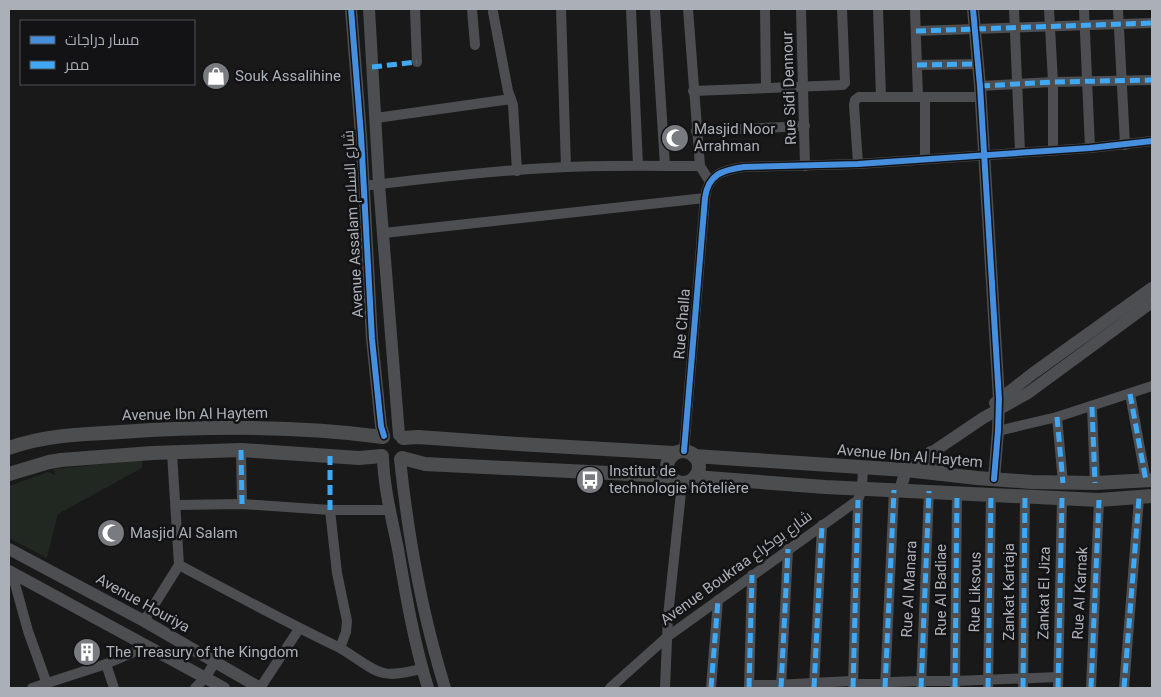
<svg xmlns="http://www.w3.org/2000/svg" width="1161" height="697" font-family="Roboto,Cairo,sans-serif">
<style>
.green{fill:#212721}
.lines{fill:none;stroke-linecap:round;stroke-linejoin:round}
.minor{stroke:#4d4e51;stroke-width:10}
.tertiary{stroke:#4d4e51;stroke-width:12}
.secondary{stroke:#4c4d4f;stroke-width:14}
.quiet{stroke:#3fa9f5;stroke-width:5;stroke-dasharray:10 5;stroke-linecap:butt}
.cycleway-casing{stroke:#131315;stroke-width:9}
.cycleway{stroke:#468fdf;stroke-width:6}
.labels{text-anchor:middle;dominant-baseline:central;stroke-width:5;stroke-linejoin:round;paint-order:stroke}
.poi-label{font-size:15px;fill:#abb0b8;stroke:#131315;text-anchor:start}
.street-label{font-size:15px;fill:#abb0b8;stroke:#131315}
</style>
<rect width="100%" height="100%" fill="#191919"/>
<path class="green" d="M143,460l-1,8 -84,46 -11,44 -38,-20v-52l39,-14 7,3 -1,-6z"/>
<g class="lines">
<g class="minor">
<path d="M415,9l2,53"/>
<path d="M472,9l3,36"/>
<path d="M561,9l5,158"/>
<path d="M631,9l7,156"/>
<path d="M655,9l10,157"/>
<path d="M688,9l12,157 10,16"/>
<path d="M765,9l1,79"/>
<path d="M801,9l4,157"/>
<path d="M878,9l3,87"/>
<path d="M915,9l3,88"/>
<path d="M1014,9l6,143"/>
<path d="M1049,9l4,73v68"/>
<path d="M1084,9l6,139"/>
<path d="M1118,9l7,136"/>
<path d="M493,12l15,79 5,14 4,66"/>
<path d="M916,31l236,-8"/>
<path d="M917,65l61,-1"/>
<path d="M980,86l73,-4 99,-2"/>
<path d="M693,91l150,-6 2,-2 -3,-74"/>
<path d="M376,118l135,-19"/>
<path d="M696,131l109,-5"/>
<path d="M925,159v-62"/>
<path d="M858,164l-4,-59 1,-5 4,-3h121"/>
<path d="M363,186c68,-8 136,-16 204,-19 44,-2 89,-1 133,-1"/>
<path d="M384,233l321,-35"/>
<path d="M1130,394l16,87"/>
<path d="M1092,407l3,76"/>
<path d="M1057,417l6,66"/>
<path d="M998,431l59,-14 95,-31"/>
<path d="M241,450l1,54"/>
<path d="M684,451l21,-253c3,-24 18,-28 39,-31l114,-3 232,-16 62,-7"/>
<path d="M176,505l66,-1 88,6h60"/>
<path d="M330,510l7,63 10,48 -1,11 -6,16"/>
<path d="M179,565c53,28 105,56 159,82 14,7 31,23 46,26 12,3 26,-2 38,-4"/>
<path d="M12,573l16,58 19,53"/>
<path d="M144,621l35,-56 -7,-112"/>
<path d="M106,664l8,24"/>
<path d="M749,685c35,1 69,-3 104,-4l3,3h29l6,-2 30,-1h34l103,-4"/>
<path d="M814,687l8,-162"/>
<path d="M853,687l5,-187"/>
<path d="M955,687l2,-194"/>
<path d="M32,688l74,-24 42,-18"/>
<path d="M195,688l10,-10 10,-16"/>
<path d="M260,688l39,-59"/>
<path d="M610,688l57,-51 191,-137 4,-11 1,-22"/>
<path d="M665,688l3,-72 14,-133"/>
<path d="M711,688l7,-88"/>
<path d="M749,688l3,-113"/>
<path d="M781,688l7,-139"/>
<path d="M885,688l9,-198"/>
<path d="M921,688l8,-197"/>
<path d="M988,688l3,-193"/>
<path d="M1023,688l2,-192"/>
<path d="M1058,688l4,-190"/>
<path d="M1091,688l8,-188"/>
<path d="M1124,688l15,-190"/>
</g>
<g class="tertiary">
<path d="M351,9l10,126 11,204 9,87 3,10"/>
<path d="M369,9l10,175 20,251"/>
<path d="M973,9l7,77 19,313 -1,32 -4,48"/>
<path d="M995,403l37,-29 120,-86"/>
<path d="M383,458c1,31 9,61 15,91 8,47 16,94 30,139"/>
<path d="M400,459c8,77 22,155 45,229"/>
<path d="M900,490l6,-20 77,-52 45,-25 124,-91"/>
<path d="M9,549l135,72 116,67"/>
<path d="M9,571l215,117"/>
</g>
<g class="secondary">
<path d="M403,438l15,-1 100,7 156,9"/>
<path d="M9,448c36,-13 74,-14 112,-16 87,-6 175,-7 262,5"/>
<circle cx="683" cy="467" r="16"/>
<path d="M931,453v7l9,13"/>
<path d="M694,456l212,14 71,8 55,4 63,1 57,-3"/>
<path d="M402,458l23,6 245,12"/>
<path d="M9,474l40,-12 12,-2 91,-7 89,-3 118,8 23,-2"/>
<path d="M695,477l130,10 274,13 53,-4"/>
</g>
<g class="quiet">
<path d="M916,31l236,-8"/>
<path d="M917,65l61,-1"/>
<path d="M372,67l45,-5"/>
<path d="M980,86l73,-4 99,-2"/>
<path d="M1130,394l16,87"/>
<path d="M1092,407l3,76"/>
<path d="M1057,417l6,66"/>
<path d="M241,450l1,54"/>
<path d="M330,510v-54"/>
<path d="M711,688l7,-88"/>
<path d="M749,688l3,-113"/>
<path d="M781,688l7,-139"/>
<path d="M814,688l8,-163"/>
<path d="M853,688l5,-188"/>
<path d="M885,688l9,-198"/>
<path d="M921,688l8,-197"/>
<path d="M955,688l2,-195"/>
<path d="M988,688l3,-193"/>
<path d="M1023,688l2,-192"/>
<path d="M1058,688l4,-190"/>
<path d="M1091,688l8,-188"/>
<path d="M1124,688l15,-190"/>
</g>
<g class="cycleway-casing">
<g id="cycleway">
<path d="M351,9l10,126 11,204 9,87 3,10"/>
<path d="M973,9l7,77 19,313 -1,32 -4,48"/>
<path d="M684,451l21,-253c3,-24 18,-28 39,-31l114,-3 232,-16 62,-7"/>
</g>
</g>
<use href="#cycleway" class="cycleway"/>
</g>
<defs>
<g id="shop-disc" transform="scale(1.4375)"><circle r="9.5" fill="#787b80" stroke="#131315"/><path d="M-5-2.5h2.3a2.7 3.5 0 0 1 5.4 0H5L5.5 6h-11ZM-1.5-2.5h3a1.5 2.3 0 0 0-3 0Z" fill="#fff"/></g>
<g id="mosque-disc" transform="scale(1.4375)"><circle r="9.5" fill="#787b80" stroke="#131315"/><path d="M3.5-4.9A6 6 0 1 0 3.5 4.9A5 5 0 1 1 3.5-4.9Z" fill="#fff"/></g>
<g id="bus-disc" transform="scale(1.4375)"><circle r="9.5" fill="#787b80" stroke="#131315"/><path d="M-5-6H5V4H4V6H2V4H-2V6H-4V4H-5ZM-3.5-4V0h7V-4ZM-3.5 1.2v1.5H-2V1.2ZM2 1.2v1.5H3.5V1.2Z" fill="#fff"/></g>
<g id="building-disc" transform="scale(1.4375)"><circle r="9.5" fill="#787b80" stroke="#131315"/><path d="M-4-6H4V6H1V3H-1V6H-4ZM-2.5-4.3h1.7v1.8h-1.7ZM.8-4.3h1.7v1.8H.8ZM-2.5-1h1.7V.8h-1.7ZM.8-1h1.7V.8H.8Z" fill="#fff"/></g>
</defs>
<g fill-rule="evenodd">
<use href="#shop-disc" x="216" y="76"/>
<use href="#mosque-disc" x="675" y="138"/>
<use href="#bus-disc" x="590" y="480"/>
<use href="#mosque-disc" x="111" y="533"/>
<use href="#building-disc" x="87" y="652"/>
</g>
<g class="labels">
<g class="poi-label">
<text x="235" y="76">Souk Assalihine</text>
<text x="694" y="129">Masjid Noor<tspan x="694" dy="17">Arrahman</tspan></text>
<text x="609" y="471">Institut de<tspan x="609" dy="17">technologie hôtelière</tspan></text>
<text x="130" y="533">Masjid Al Salam</text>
<text x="106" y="652">The Treasury of the Kingdom</text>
</g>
<g class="street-label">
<text transform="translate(789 88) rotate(-92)">Rue Sidi Dennour</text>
<text transform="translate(353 224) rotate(-93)">Avenue Assalam شارع السلام</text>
<text transform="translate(682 324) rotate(-85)">Rue Challa</text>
<text transform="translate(195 414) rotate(-1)">Avenue Ibn Al Haytem</text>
<text transform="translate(910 456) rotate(5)">Avenue Ibn Al Haytem</text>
<text transform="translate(736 568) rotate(-36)">Avenue Boukraa شارع بوكراع</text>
<text transform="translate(909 589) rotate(-87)">Rue Al Manara</text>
<text transform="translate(941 590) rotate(-90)">Rue Al Badiae</text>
<text transform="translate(975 592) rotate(-89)">Rue Liksous</text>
<text transform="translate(1009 592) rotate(-90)">Zankat Kartaja</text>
<text transform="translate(1044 593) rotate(-89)">Zankat El Jiza</text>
<text transform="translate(1080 593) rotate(-87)">Rue Al Karnak</text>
<text transform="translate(143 603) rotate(29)">Avenue Houriya</text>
</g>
</g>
<rect width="1161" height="697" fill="none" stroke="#abb0b8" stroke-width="20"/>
<rect x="20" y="20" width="175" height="65" fill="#131315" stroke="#505256"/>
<rect x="30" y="36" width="25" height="8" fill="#468fdf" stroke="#505256"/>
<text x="65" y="45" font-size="15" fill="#abb0b8">مسار دراجات</text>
<rect x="30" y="61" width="25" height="8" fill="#3fa9f5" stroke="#505256"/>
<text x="65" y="70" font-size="15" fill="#abb0b8">ممر</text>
</svg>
